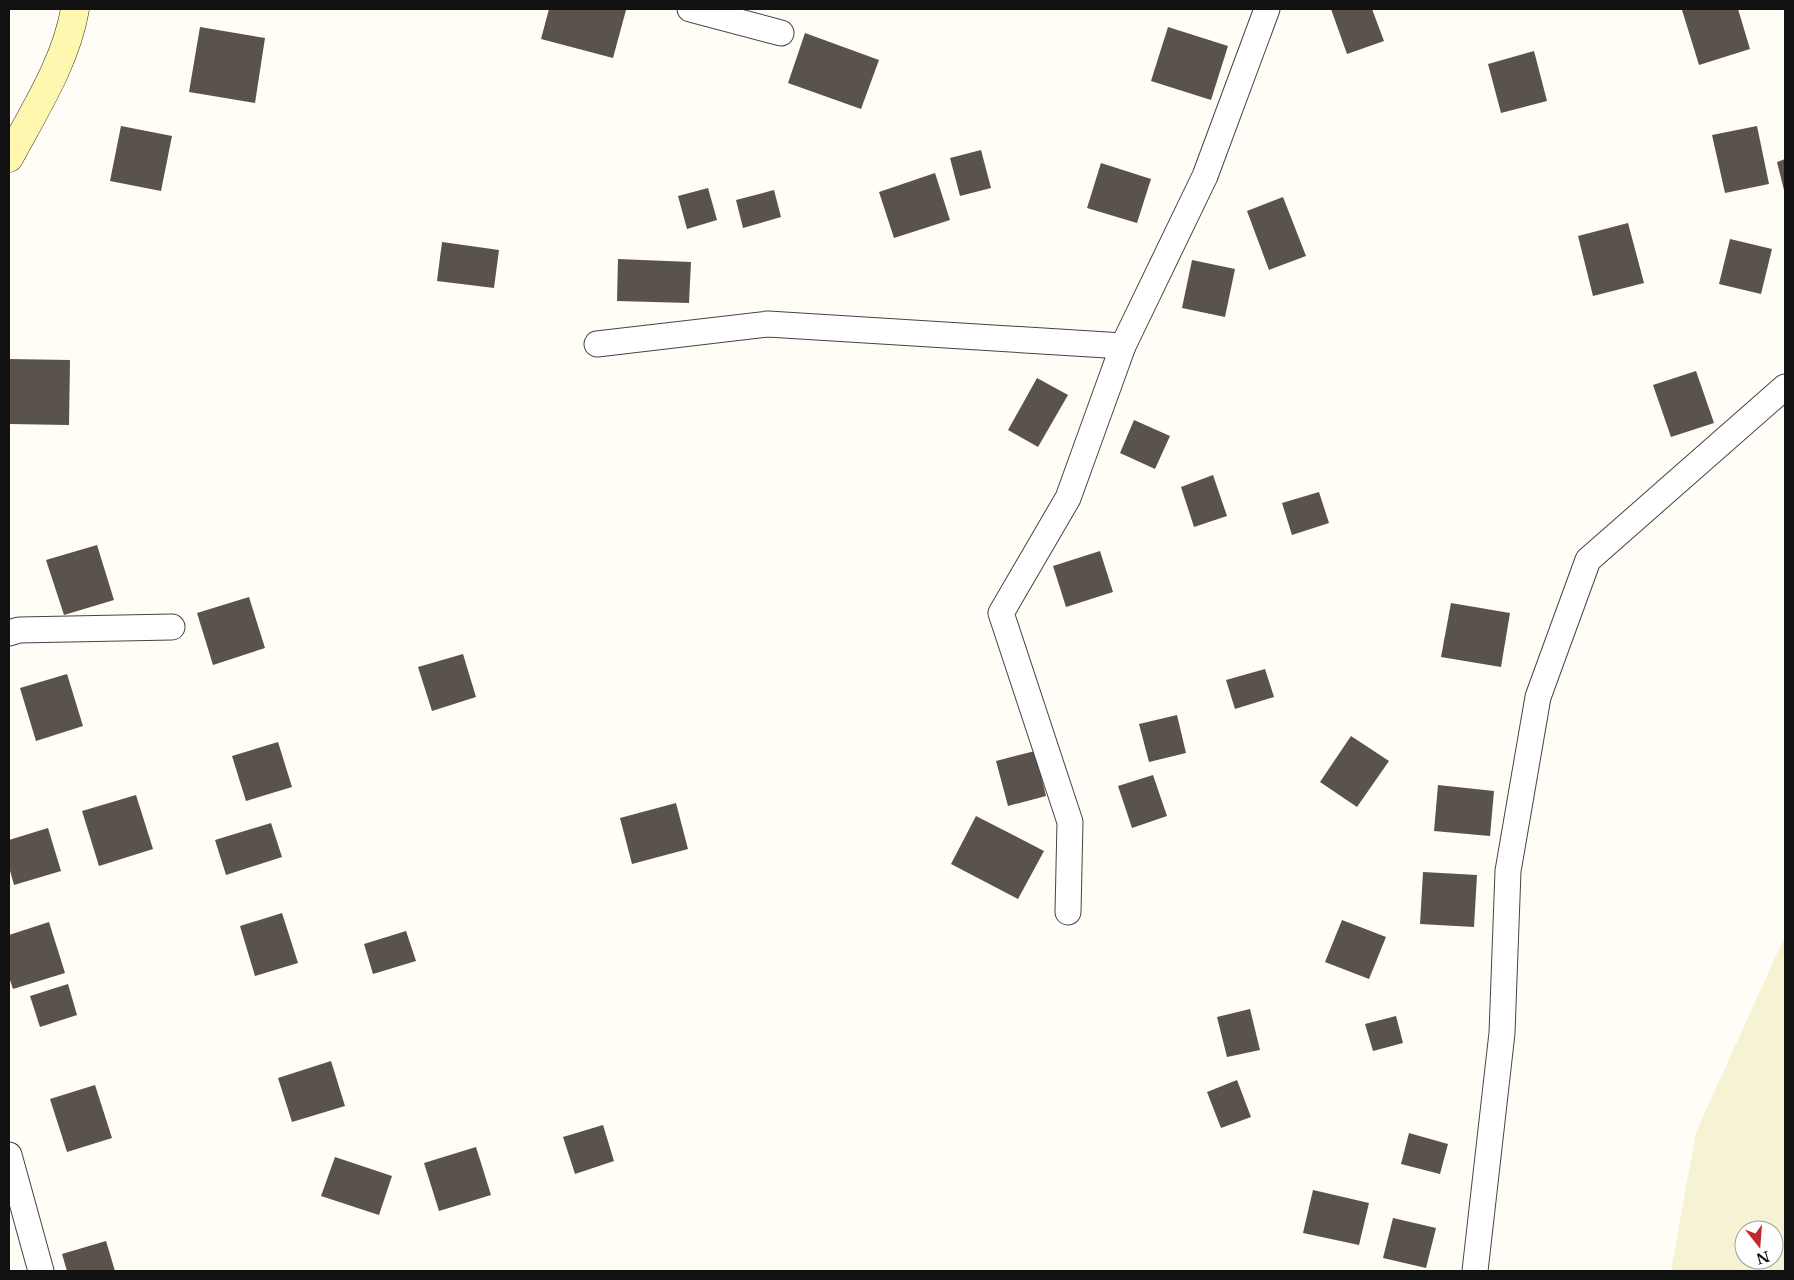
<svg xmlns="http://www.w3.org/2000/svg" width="1794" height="1280" font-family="'Libre Baskerville',serif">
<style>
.farmland{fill:#f6f3d4;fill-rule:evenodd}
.building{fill:#5a524d}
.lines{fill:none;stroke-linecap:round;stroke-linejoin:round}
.street-casing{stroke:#444;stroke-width:27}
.secondary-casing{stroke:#333;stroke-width:29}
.street{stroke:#fff;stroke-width:25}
.secondary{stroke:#fff6b0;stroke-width:28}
</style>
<rect width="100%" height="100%" fill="#fffdf5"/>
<path class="farmland" d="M1785,936v335h-114l25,-139zM1744,1230h30v30h-30z"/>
<g class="building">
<path d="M549,9l77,1 -13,48 -72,-19z"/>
<path d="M1331,9h41l12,32 -37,13z"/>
<path d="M1687,9h51l12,40 -51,16 -17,-55z"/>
<path d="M200,27l65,11 -10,65 -66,-11z"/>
<path d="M1168,27l60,19 -17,54 -60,-19z"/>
<path d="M805,33l74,27 -18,49 -73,-26z"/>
<path d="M1534,51l13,50 -46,12 -13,-49z"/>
<path d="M121,126l51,10 -11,55 -51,-10z"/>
<path d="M1757,126l12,58 -44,9 -13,-58z"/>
<path d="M981,150l10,38 -31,8 -10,-38z"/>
<path d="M1785,159v35l-8,-32z"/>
<path d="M1101,163l50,16 -14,44 -50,-15z"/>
<path d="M935,173l15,47 -56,18 -15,-46z"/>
<path d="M708,188l9,32 -30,9 -9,-33z"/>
<path d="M774,190l7,27 -38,11 -7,-28z"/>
<path d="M1283,197l23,59 -37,14 -22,-59z"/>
<path d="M1628,223l16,60 -51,13 -15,-60z"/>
<path d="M1730,239l42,10 -11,45 -42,-10z"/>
<path d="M442,242l57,8 -5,38 -57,-7z"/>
<path d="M618,259l73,3 -2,41 -72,-2z"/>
<path d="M1192,260l43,9 -10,48 -43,-9z"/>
<path d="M9,359l61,1 -1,65 -60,-1z"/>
<path d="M1696,371l18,52 -43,14 -18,-52z"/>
<path d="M1037,378l31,17 -30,52 -30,-17z"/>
<path d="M1134,420l36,16 -15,33 -35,-16z"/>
<path d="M1213,475l14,41 -33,11 -13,-40z"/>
<path d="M1319,492l10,31 -37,12 -10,-32z"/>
<path d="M97,545l17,55 -50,15 -18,-55z"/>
<path d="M1100,551l13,41 -47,15 -13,-41z"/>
<path d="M249,597l16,51 -52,17 -16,-52z"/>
<path d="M1451,603l59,10 -9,54 -60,-10z"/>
<path d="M463,654l13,43 -44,14 -14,-44z"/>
<path d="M1265,669l9,28 -39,12 -9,-29z"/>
<path d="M67,674l16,52 -47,15 -16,-53z"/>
<path d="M1177,715l9,38 -37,9 -10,-38z"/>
<path d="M1351,736l38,25 -32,46 -37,-25z"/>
<path d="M278,742l14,45 -46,14 -14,-45z"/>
<path d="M1035,751l11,45 -38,10 -12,-45z"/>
<path d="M1153,775l14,41 -35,12 -14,-42z"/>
<path d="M1438,785l56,6 -4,45 -56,-5z"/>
<path d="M136,795l17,54 -54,17 -17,-55z"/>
<path d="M676,803l12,46 -56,15 -12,-46z"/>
<path d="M976,816l68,35 -26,48 -67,-35z"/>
<path d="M271,823l11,34 -56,18 -11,-35z"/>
<path d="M48,828l13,43 -47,14 -5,-18v-27z"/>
<path d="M1423,872l54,3 -3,52 -54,-3z"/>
<path d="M282,913l16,50 -43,13 -15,-50z"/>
<path d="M1342,920l44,17 -17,42 -44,-17z"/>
<path d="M49,922l16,51 -52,16 -4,-12v-42z"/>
<path d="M406,931l10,30 -43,13 -9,-30z"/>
<path d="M68,984l9,31 -37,12 -10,-31z"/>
<path d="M1250,1009l10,41 -33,7 -10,-40z"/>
<path d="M1396,1016l7,27 -30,8 -8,-27z"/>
<path d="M331,1061l14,45 -53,16 -14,-44z"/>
<path d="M1237,1080l14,37 -30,11 -14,-36z"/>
<path d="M95,1085l17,53 -45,14 -17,-53z"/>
<path d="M603,1125l11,36 -39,13 -12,-37z"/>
<path d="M1409,1133l39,11 -8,30 -39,-10z"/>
<path d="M476,1147l15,48 -52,16 -15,-48z"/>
<path d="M335,1157l57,19 -13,39 -58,-19z"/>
<path d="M1313,1190l56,13 -10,42 -56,-12z"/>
<path d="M1393,1218l43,10 -10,40 -43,-10z"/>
<path d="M106,1241l9,30h-48l-5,-17z"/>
</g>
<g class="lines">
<g class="street-casing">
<g id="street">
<path d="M690,9l91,24"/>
<path d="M597,344l171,-20 355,22"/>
<path d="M9,633l10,-3 153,-3"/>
<path d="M1068,912l2,-90 -69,-209 67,-115 55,-152 82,-170 62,-167"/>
<path d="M9,1155l32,116"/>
<path d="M1475,1271l27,-238 6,-162 30,-174 50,-137 197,-173"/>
</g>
</g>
<g class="secondary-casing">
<path id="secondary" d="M9,158c25,-47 57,-96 66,-149"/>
</g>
<use href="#street" class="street"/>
<use href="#secondary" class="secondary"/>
</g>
<rect width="1794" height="1280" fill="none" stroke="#111111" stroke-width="20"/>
<g transform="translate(1759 1245) rotate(163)"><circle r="24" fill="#ffffff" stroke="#a0a0a0"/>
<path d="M0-4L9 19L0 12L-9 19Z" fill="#c4262e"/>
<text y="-8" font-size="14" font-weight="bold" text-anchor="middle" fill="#111111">N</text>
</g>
</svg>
